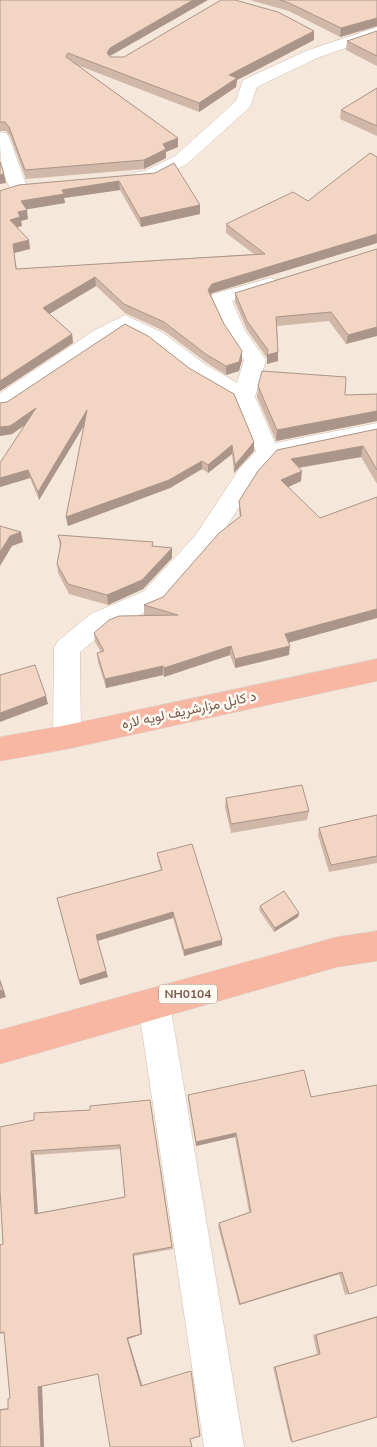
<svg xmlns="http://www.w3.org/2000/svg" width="377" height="1447" font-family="'Nunito Sans',Vazirmatn,sans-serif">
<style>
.residential{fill:#f5e8da}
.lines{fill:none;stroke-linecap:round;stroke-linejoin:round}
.street-casing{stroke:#d1beb0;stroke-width:1}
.highway-casing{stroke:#dad1cd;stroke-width:1}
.street{fill:#fff;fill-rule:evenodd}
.highway{fill:#f7b7a3;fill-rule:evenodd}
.wall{fill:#d1b7a8;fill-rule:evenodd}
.shaded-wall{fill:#aa9588}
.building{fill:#f3d5c3;stroke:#aa9588;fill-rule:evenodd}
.labels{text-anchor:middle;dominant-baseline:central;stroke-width:5;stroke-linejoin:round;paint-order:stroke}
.shield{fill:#fffaf3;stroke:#a28b7f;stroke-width:1}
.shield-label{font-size:12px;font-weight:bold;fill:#7a5c4d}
.street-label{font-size:14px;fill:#7a5c4d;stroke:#fffaf3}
</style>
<rect width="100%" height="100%" fill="#fdf6ec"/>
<rect class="residential" x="0" y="0" width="377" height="1447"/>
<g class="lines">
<g class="street-casing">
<g id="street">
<path d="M377,27v10l-60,21 -60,29 -7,20 -63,57 -32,16 -15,2 -6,-1 -3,-4 3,-4 11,-2 30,-15 61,-55 7,-21 63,-29z"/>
<path d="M0,132l6,1 3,4 18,50 -3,4 -6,2 -6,-2c-12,-18 -12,-39 -12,-59z"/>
<path d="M270,278l7,2 3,4 -3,4 -45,13 13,30 21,29 -11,37 20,46 102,-20v16l-102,20 -19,21 -43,68 -51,57 -53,23 -29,24 1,85 -4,8 -10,4 -10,-4 -4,-8 1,-89 4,-7 33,-27 53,-23 51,-55 45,-68 16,-17 -21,-50 -45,-26 -41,-32 -24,-12 -117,78 -8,2v-18l95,-63 30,-15 38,18 43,32 31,18 7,-23 -19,-28 -15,-34 3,-4z"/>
<path d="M154,988l11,5 5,11 74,443h-40l-66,-443 5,-11z"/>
</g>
</g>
<g class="highway-casing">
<g id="highway">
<path d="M377,659v22l-310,68 -67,12v-24l67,-12z"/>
<path d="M377,931v30l-40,6 -337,97v-34l337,-93z"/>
</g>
</g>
<use href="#street" class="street"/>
<use href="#highway" class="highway"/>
</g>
<g class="wall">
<path d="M0,0l110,57h14l190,-26v9l-77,40 -1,7 -37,25 -122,-47 101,73v9l-12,5v6l-22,11 -118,10 -16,-43 -4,-5h-6z"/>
<path d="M250,0h127v26l-37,11 -51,-26z"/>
<path d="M377,31v35l-31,-16 1,-9z"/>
<path d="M377,88v48l-37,-17 1,-9z"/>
<path d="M377,157v86l-165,50 -1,2 13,29 18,27v9l-3,11 -13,4 -19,-12 -43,-32 -39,-18 -29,-27 -47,28 23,20 1,9 -73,48v-200l155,-18 45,32v9l-59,13 -21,-37 -56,8 1,5 -39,6 2,10 -7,2 1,5 -5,1 13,22 -16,4 3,16 237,-15 -28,-21v-9l82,-23z"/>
<path d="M377,249l-31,95 -17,-23 -52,5 1,26v9l-11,3v-6l-20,-28 -12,-28v-9z"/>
<path d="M258,386l87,9 32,-1v27l-101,20 -19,-44z"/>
<path d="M0,403l254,39v9l-20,22 -2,-19 -24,19 -6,-4 -32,19 -102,38 -2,-9 18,-92 -45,75 -9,-22 -30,9 24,-61 -12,8 -12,2z"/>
<path d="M377,429v55l-16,-27 -62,11 2,13 -13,6 32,31 57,-21v121l-89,24 1,13 -54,13 -5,-13 -66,22 -1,-2 -57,13 -8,-26 -1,-9 4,-1 -6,-10 -1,-9 52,-18h-2v-10l19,-8 77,-80 -1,-6v-10l19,-30z"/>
<path d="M58,535l95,7v4l19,2v10l-29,31 -35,16 -39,-11 -11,-21 -1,-9 3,-17z"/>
<path d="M226,798l83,13 -2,9 -76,13 -6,-26z"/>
<path d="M377,815v48l-48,9 -11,-37 1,-7z"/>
<path d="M157,853l65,92 -38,11 -11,-38 -75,23 10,36 -28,8 -23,-87 104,-28 -3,-10z"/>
<path d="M260,906l39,7 -1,4 -24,15 -15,-22z"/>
<path d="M188,1095l123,2 66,188 -32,10 -6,-21 -100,31 -21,-79 1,-3 30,-11 -14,-75 -39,9 -8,-47z"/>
<path d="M150,1100l23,149 -39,7 8,78 -14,5 14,46 58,51 -102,-62 -56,12 2,61h-44v-38l8,-1 2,-10 -5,-65 -5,1v-89l3,-1 -3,-117 90,-17zM121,1149l4,48 -87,16 -4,-58z"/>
<path d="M377,1316v101l-85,25 -2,-2 -17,-73 44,-13 -4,-19z"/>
</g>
<g class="shaded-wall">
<path d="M193,0h15l-98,56 -3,-3 3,-5z"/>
<path d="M377,18v8l-37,11 1,-9z"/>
<path d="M314,31v9l-77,40 -1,7 -37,25v-9l30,-28z"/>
<path d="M178,138v9l-12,5v6l-22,11v-9l19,-16z"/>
<path d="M4,174l2,9 -6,1v-9z"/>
<path d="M119,181l1,9 -56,8 1,5 -42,7 -2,-9 41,-11z"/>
<path d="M200,205v9l-59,13 -1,-9z"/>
<path d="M27,210l1,9 -7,2 1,5 -11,3 -1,-9 8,-8z"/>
<path d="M377,234v9l-165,50 -4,6v-9l4,-6z"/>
<path d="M29,240l1,9 -16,4 -1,-9z"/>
<path d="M95,277l1,9 -52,31 -1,-9z"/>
<path d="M377,327v9l-31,8 2,-9z"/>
<path d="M72,334l1,9 -73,48v-10z"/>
<path d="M242,351v9l-3,11 -13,4v-9z"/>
<path d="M278,352v9l-11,3v-9z"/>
<path d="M36,408l1,8 -25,18 -12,2v-9z"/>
<path d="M87,410l1,9 -49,81 -1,-8z"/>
<path d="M377,411v10l-101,20 1,-11z"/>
<path d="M254,442v9l-20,22 1,-8z"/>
<path d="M232,445v9l-24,19v-8z"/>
<path d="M363,446l-2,11 -71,12 1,-10z"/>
<path d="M202,461v8l-32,19 -102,38 -2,-9z"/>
<path d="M28,470l2,8 -30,9v-9z"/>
<path d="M302,471l-1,10 -21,10 1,-11z"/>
<path d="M21,532l2,10 -11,4 -12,20v-14l10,-16z"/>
<path d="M172,548v10l-29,31 -35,16 -1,-10z"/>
<path d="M377,609v9l-93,26 1,-10z"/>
<path d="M231,646l-1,9 -66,22v-9z"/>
<path d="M290,646l-1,9 -54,13v-9z"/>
<path d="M163,666v9l-57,13 -1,-9z"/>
<path d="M46,696l2,8 -48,18v-9z"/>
<path d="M173,912v6l-76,23 -1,-6z"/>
<path d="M299,913l-1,4 -24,15 1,-4z"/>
<path d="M222,940v5l-38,11v-6z"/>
<path d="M106,971l2,6 -28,8 -1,-5z"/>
<path d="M0,979l6,18 -6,2z"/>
<path d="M236,1133l-1,4 -39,9v-4z"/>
<path d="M31,1151l3,4 4,62 -3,-3z"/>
<path d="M133,1254l1,2 8,78 -14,5 14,46 -1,1 -14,-48z"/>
<path d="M342,1272l-3,2 -100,31 1,-1z"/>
<path d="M42,1386l2,61h-3l-3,-60z"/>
</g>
<g class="building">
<path d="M0,0h193l-83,48 -3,5 3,4h14l97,-57h14l43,12 36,19 -85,44 8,3 -38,25 -131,-50 -2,4 112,81 -15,6 3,5 -22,11 -119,10 -16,-43 -4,-5h-5z"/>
<path d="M280,0h97v18l-36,10 -52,-25z"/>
<path d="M377,31v25l-30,-15z"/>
<path d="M377,88v38l-36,-16z"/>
<path d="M370,153l7,4v77l-165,50 -4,6 16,34 18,27 -3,11 -13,4 -19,-11 -43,-33 -40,-18 -29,-27 -52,31 29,26 -72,47v-190l18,-6 137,-12 19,-10 26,42 -60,13 -21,-37 -57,9 2,4 -43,7 6,9 -9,2 2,5 -10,3 19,20 -16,4 3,25 249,-15 -39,-30 67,-32 15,9z"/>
<path d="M0,162l4,12 -4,1z"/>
<path d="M377,249v78l-29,8 -17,-23 -55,5 2,35 -11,3 1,-5 -21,-29 -12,-28z"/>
<path d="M125,324l23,12 41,32 45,26 20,48 -19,23 -3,-20 -24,20 -6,-4 -33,19 -103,37 21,-107 -49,82 -10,-22 -28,8v-15l36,-55 -26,18 -10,1v-24l7,-1z"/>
<path d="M262,371l84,6 -1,18 32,-1v17l-100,19 -19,-44z"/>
<path d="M377,429v41l-14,-24 -72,13 11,12 -21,9 39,38 57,-21v112l-92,25 5,12 -55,13 -4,-13 -67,22 -1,-2 -58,13 -8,-26 7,-2 -10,-18 15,-13 10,-4 59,-1 -34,-10 19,-8 56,-64 22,-17 -2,-15 19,-30 19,-21z"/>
<path d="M0,526l21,6 -11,4 -10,16z"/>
<path d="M58,535l95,7 -1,4 20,2 -30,32 -35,15 -39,-11 -11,-20 4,-21z"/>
<path d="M35,665l11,31 -46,17v-38z"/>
<path d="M302,785l7,26 -78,13 -5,-26z"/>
<path d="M377,815v41l-46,9 -12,-37z"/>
<path d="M192,844l30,96 -38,10 -11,-38 -77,23 10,36 -27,9 -22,-82 105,-28 -5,-17z"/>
<path d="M284,891l15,22 -24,15 -15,-22z"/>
<path d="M0,982l3,8 -3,1z"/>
<path d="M304,1070l7,27 66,-12v200l-28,9 -7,-22 -102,32 -21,-81 32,-11 -15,-79 -40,9 -8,-47z"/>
<path d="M150,1100l22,147 -39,7 8,80 -14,4 14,48 50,-15 9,65 -10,3 2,8h-82l-12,-73 -60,13 3,60h-41v-37l8,-1v-10l2,-1 -6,-66 -4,1v-88l3,-1 -3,-55v-62l34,-7v-7l56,-3v-4zM120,1145l5,52 -90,17 -4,-63z"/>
<path d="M377,1317v100l-85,25 -17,-75 45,-13 -4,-19z"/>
</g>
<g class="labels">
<rect class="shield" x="159" y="984.5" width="58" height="19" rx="4"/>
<g class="shield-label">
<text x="188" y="994">NH0104</text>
</g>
<g class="street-label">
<text transform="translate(189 710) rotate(-12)">د کابل مزارشریف لویه لاره</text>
</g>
</g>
</svg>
